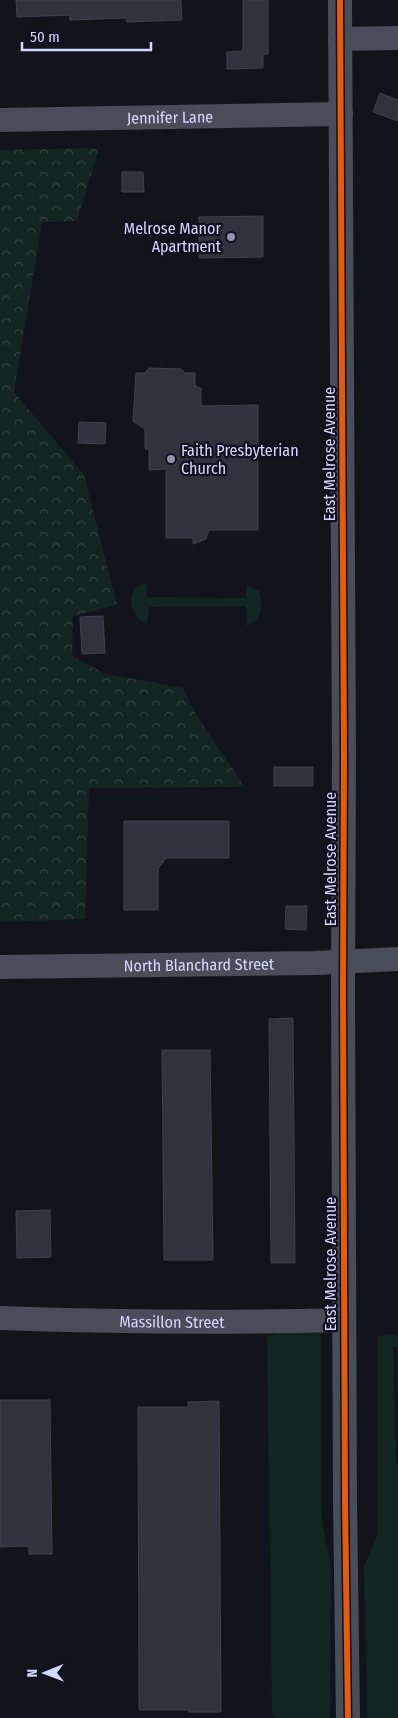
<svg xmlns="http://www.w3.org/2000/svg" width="398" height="1718" font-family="'Fira Sans Condensed',sans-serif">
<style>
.grass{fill:#132520}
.forest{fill:url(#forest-crowns)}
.building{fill:#30323e;stroke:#3e404e}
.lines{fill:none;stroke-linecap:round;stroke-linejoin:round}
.minor{stroke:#484d5a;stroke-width:24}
.cycleway-casing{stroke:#0f111f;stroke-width:9}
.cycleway{stroke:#e8590c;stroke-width:6}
.poi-dot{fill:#8f94ac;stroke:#0f111f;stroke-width:2}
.labels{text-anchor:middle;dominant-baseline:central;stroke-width:4.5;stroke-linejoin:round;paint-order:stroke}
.street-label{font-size:16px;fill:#d2d9fa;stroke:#0f111f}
.poi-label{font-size:16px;fill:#d2d9fa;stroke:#0f111f;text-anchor:end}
</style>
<defs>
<pattern id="forest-crowns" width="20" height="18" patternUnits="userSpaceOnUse" patternTransform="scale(1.25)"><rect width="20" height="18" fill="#132520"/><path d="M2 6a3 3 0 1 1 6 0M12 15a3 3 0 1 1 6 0" fill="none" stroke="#344441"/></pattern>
</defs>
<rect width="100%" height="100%" fill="#12141c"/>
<g class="grass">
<path d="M147,583v14l99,1v-13l13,6c3,11 3,17 -1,28l-12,7v-20l-97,1 -2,17c-19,-7 -23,-37 0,-41z"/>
<path d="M292,1332l29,2 1,189 9,41 -1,154h-55l-3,-8 -5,-374z"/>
<path d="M398,1334v13h-5l3,116 2,1v254h-31l-3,-152 14,-33v-197z"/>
</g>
<path class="forest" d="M99,148l-22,73 -35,1 -28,170 70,83 33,130 -44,11 -1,40 34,18 77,14 13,27 49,72 -156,1 -4,131 -85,3v-772z"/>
<g class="building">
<path d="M16,0h165l1,20 -55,2 -1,-4 -56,2v-5l-53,2z"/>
<path d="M243,0h25v54h-5v14l-36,1v-17l16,-1z"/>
<path d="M380,93l18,7v21l-25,-9z"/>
<path d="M122,172h21l1,20h-22z"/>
<path d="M263,216v41l-64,1v-41z"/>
<path d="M149,368l32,1 4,4h10v13l6,2v18l57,-1v125h-49l-3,9 -13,5v-6h-27v-69l-17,1v-21h-4v-20l-12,-8 3,-48h9z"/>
<path d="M79,422l27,1 -1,21 -27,-1z"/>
<path d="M103,616l2,37 -23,1 -2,-37z"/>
<rect x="274" y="767" width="39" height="19"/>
<path d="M124,821h105v37h-63l-8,11v41h-34z"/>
<path d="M286,906h21l-1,24 -21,-1z"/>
<path d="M293,1018l2,245h-24l-2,-244z"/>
<path d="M162,1050h48l3,210h-49z"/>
<path d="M50,1210l1,47 -34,1 -1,-47z"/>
<path d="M0,1400h50l2,154h-23v-8l-29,1z"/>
<path d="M219,1401l2,311h-32v-2h-50l-1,-303h50v-5z"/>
</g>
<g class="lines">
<g class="minor">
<path d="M340,0l4,754 -1,238 2,510 3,216"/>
<path d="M340,39l58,-1"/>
<path id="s1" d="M0,120l341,-6"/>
<path id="s2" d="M0,967l316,-4 82,-4"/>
<path id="s3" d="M0,1318c115,4 229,5 344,2"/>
</g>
<g class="cycleway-casing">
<path id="cycleway" d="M340,0l4,754 -1,238 2,510 3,216"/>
</g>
<use href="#cycleway" class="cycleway"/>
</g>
<g class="poi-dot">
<circle cx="231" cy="237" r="5"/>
<circle cx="171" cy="459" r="5"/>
</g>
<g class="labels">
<g class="street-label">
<text stroke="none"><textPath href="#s1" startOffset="170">Jennifer Lane</textPath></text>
<text transform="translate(329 454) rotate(-90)">East Melrose Avenue</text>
<text transform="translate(330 859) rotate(-90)">East Melrose Avenue</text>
<text stroke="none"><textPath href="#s2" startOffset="199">North Blanchard Street</textPath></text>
<text transform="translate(330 1264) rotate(-90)">East Melrose Avenue</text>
<text stroke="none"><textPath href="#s3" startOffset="172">Massillon Street</textPath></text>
</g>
<g class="poi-label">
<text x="221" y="228">Melrose Manor<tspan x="221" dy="18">Apartment</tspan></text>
<text x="181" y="450" text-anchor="start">Faith Presbyterian<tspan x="181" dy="18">Church</tspan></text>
</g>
</g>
<g transform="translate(45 1673) rotate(269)" stroke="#0f111f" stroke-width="4" paint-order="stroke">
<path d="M0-4L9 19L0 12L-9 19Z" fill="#d2d9fa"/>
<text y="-8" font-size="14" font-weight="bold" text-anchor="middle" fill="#d2d9fa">N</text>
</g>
<path d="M22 42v8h129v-8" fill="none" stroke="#d2d9fa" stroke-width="2.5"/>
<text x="30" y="42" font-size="15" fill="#d2d9fa" stroke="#0f111f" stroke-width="4" paint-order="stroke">50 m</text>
</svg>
